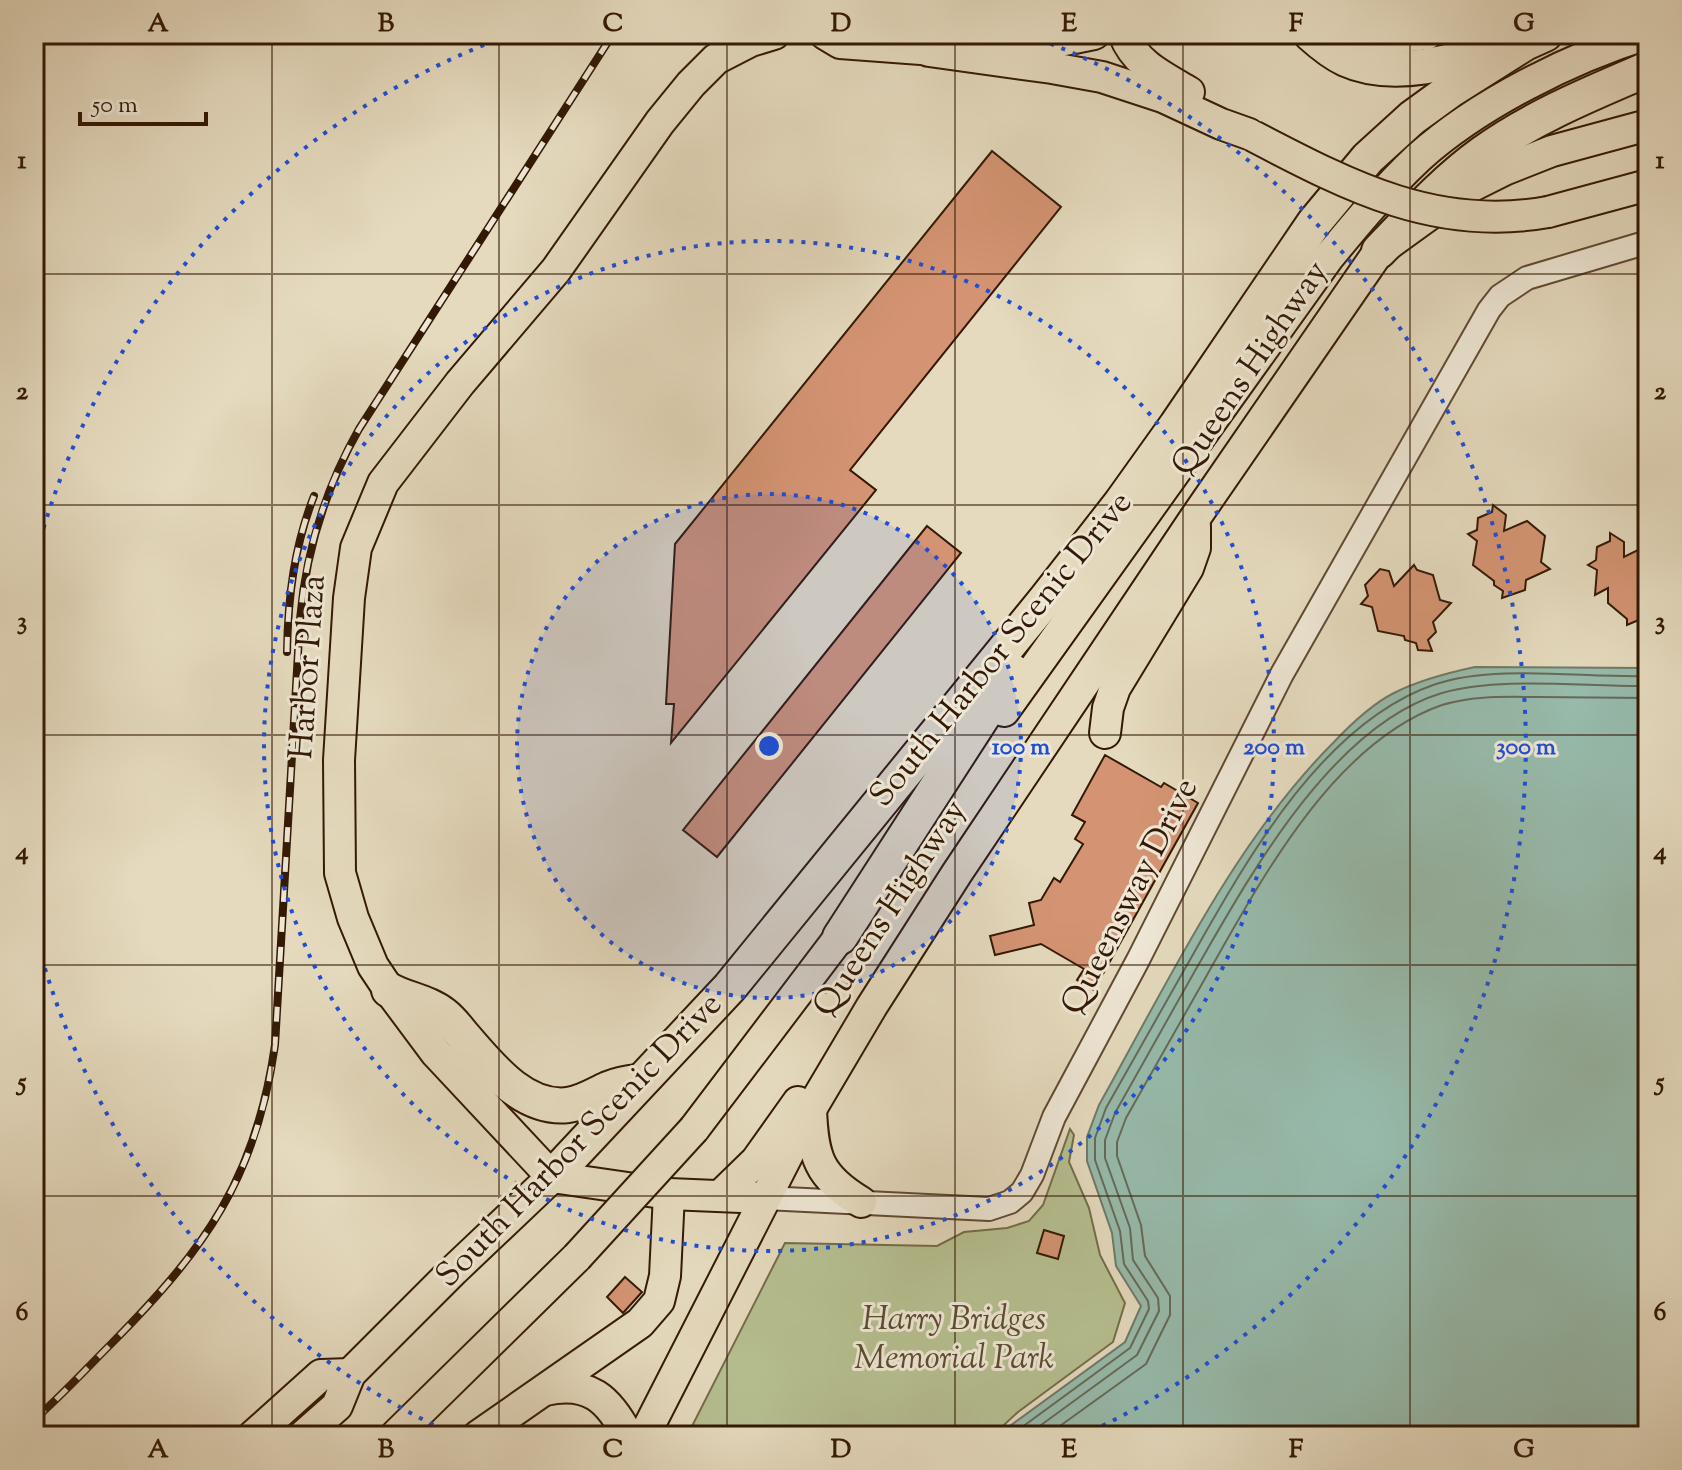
<svg xmlns="http://www.w3.org/2000/svg" width="1682" height="1470" font-family="'Sorts Mill Goudy',serif">
<style>
.green{fill:#b6bf90;stroke:#746c4a;stroke-width:2}
.water{fill:#97bbac;stroke:#6f7a69;stroke-width:2}
.lines{fill:none;stroke-linecap:round;stroke-linejoin:round}
.shore{stroke:#656a58;stroke-width:2}
.building{fill:#d49473;stroke:#331905;stroke-width:2}
.minor-casing{stroke:#604933;stroke-width:26}
.major-casing{stroke:#331905;stroke-width:34}
.highway-casing{stroke:#331905;stroke-width:38}
.minor{stroke:#eee7d5;stroke-width:22}
.major{stroke:#e5dabe;stroke-width:30}
.highway{stroke:#e5dabe;stroke-width:34}
.rail-casing{stroke:#331905;stroke-width:8}
.rail{stroke:#eee7d5;stroke-width:5;stroke-dasharray:15;stroke-linecap:butt}
.major-bridge-casing{stroke:#331905;stroke-width:34;stroke-linecap:butt}
.major-bridge{stroke:#e5dabe;stroke-width:30}
.grid{fill:none;stroke:#331905;stroke-width:2;stroke-opacity:0.55}
.ring{fill:none;stroke:#1d4ed8;stroke-width:4;stroke-dasharray:4 8}
.labels{text-anchor:middle;dominant-baseline:central;stroke-width:6;stroke-linejoin:round;paint-order:stroke}
.street-label{font-size:34px;fill:#331905;stroke:#eee7d5}
.park-label{font-size:34px;font-style:italic;fill:#5a4b2f;stroke:#eee7d5}
.centre{fill:#1d4ed8;stroke:#eee7d5;stroke-width:4}
.ring-label{font-size:24px;text-anchor:middle;font-weight:bold;fill:#1d4ed8;stroke:#eee7d5;stroke-width:6;stroke-linejoin:round;paint-order:stroke}
.neatline{fill:none;stroke:#331905;stroke-width:3}
.grid-label{font-size:26px;text-anchor:middle;font-weight:bold;fill:#331905}
</style>
<rect width="100%" height="100%" fill="#e5dabe"/>
<filter id="stains"><feTurbulence type="fractalNoise" baseFrequency=".0025" numOctaves="4"/><feColorMatrix values="0 0 0 0 .2 0 0 0 0 .09 0 0 0 0 .02 0 0 0 .5 -.17"/></filter>
<radialGradient id="worn" r=".72"><stop offset=".6" stop-color="#630" stop-opacity="0"/><stop offset="1" stop-color="#630" stop-opacity=".3"/></radialGradient>
<path class="green" d="M1070,1129l4,6 -5,27 20,46 11,47 25,48 -12,39 -95,70 -26,24h-305l98,-193 152,3 27,-14 43,-4 22,-7 14,-16z"/>
<path class="water" d="M1475,667l173,1v768h-648l7,-8 118,-86 16,-36 -25,-40 -4,-33 -25,-72v-24l12,-32c68,-121 135,-263 234,-362 17,-18 39,-39 61,-50 25,-13 53,-20 81,-26z"/>
<g class="lines">
<g class="shore">
<path d="M1010,1436l120,-88 19,-39 -1,-8 -24,-37 -4,-33 -25,-71v-22l11,-30c27,-47 54,-95 81,-143 57,-100 133,-242 249,-281 59,-20 148,-6 212,-8"/>
<path d="M1026,1436l111,-81 22,-44 -1,-13 -25,-38 -3,-32 -25,-70v-18l10,-27c27,-48 54,-96 81,-144 54,-94 136,-243 246,-276 58,-17 143,-6 206,-7"/>
<path d="M1046,1436l100,-72 24,-49v-19l-25,-40 -4,-31 -24,-69v-14l9,-24c27,-48 54,-96 81,-143 54,-95 126,-232 235,-270 32,-10 64,-8 97,-8 36,0 73,1 109,1"/>
</g>
</g>
<g class="building">
<path d="M992,151l69,56 -211,263 26,20 -205,253 3,-39h-8l9,-160z"/>
<path d="M1493,505l13,10 -2,16 23,-10 18,15 -4,26 9,7 -24,11 -1,10 -23,8 1,-7 -9,-6v-4l-21,-16 4,-24 -9,-7 9,-4 1,-12 14,-6z"/>
<path d="M927,526l34,27 -244,304 -34,-27z"/>
<path d="M1610,533l14,9v15l24,-12v71l-21,9v-6l-19,-16v-15l-13,7 2,-25 -9,-5 8,-5 1,-13 13,-6z"/>
<path d="M1414,565l3,5 16,5 7,25 11,3 -18,19 3,10 -8,8 4,11 -14,-1 -2,-7 -11,-3 -1,-4 -26,-5 -6,-24 -11,-3 7,-8 -3,-11 15,-16 9,2 5,15z"/>
<path d="M1105,755l56,32 3,-4 34,20 -104,187 -17,-10 7,-11 -43,-25 -46,11 -5,-19 44,-11 -5,-22 12,-3 13,-22 6,4 23,-38 -8,-5 10,-17 -13,-7z"/>
<path d="M1044,1230l20,6 -6,23 -21,-6z"/>
<path d="M625,1277l17,15 -19,21 -16,-16z"/>
</g>
<g class="lines">
<g class="minor-casing">
<path id="minor" d="M765,1198l224,11 21,-7 12,-10 10,-17 22,-58 84,-157 144,-286 207,-364 11,-14 27,-18 121,-36"/>
</g>
<g class="major-casing">
<g id="major">
<path d="M825,34l15,9 108,8"/>
<path d="M1124,34c11,30 38,42 65,58"/>
<path d="M1365,34l20,5 42,-5"/>
<path d="M1000,50l20,-1 74,-15"/>
<path d="M929,51l123,17 50,9 61,20 58,27 28,10"/>
<path d="M1548,212l100,-27"/>
<path d="M1004,711l324,-453c28,-34 57,-69 90,-100 60,-54 152,-100 229,-124"/>
<path d="M1105,733l3,-25 7,-20 73,-120 7,-20v-22"/>
<path d="M811,1109c2,48 7,67 50,93"/>
<path d="M694,1129l160,-211"/>
<path d="M720,1196l36,-35 42,-59"/>
<path d="M765,1198l-96,-4 -117,-17 -116,-124 -47,-63 -16,-24 -20,-48 -13,-45 -1,-113 10,-162 7,-50 27,-65 77,-100 96,-113 104,-148 31,-38 25,-25 35,-18 23,-7"/>
<path d="M545,1390c44,-10 64,9 83,46"/>
<path d="M253,1436l68,-61 29,-1"/>
<path d="M303,1436l34,-30 13,-32 104,-104 98,-93"/>
<path d="M395,1436l182,-179"/>
<path d="M478,1436l162,-113 19,-22 6,-25 4,-82"/>
<path d="M644,1436l167,-327 61,-103 85,-133 238,-355 184,-267 83,-60 42,-21 48,-19 96,-26"/>
</g>
</g>
<g class="highway-casing">
<g id="highway">
<path d="M1311,34c10,9 22,19 35,25 46,21 112,4 156,-16"/>
<path d="M1379,251c33,-34 65,-70 104,-98 50,-36 109,-60 165,-84"/>
<path d="M840,937l172,-266"/>
<path d="M389,990c18,10 39,12 55,25 8,6 14,15 21,23 26,30 59,72 103,67 15,-2 27,-10 40,-16 10,-4 20,-6 30,-7"/>
<path d="M552,1177l178,-190 316,-388 75,-96 55,-77 138,-203 54,-65 44,-40 40,-29 73,-46 20,-9"/>
</g>
</g>
<use href="#minor" class="minor"/>
<use href="#major" class="major"/>
<use href="#highway" class="highway"/>
<g class="rail-casing">
<g id="rail">
<path d="M287,652c1,-55 7,-105 27,-156"/>
<path d="M34,1420c27,-24 52,-51 78,-77 93,-94 144,-164 163,-298l25,-426c6,-69 25,-130 59,-190l254,-395"/>
</g>
</g>
<use href="#rail" class="rail"/>
<g class="major-bridge-casing">
<g id="major-bridge">
<path d="M1253,136c96,50 183,96 295,76"/>
<path d="M577,1257l117,-128"/>
</g>
</g>
<use href="#major-bridge" class="major-bridge"/>
</g>
<path class="grid" d="M272,34v1402M499,34v1402M727,34v1402M955,34v1402M1183,34v1402M1410,34v1402M34,274h1614M34,505h1614M34,735h1614M34,965h1614M34,1196h1614"/>
<circle cx="769" cy="746" r="252" fill="#1d4ed8" fill-opacity=".12"/>
<g class="ring">
<circle cx="769" cy="746" r="252"/>
<circle cx="769" cy="746" r="505"/>
<path d="M455 1435A757 757 0 0 1 34 929M34 563A757 757 0 0 1 510 35M1028 35A757 757 0 0 1 1083 1435"/>
</g>
<g class="labels">
<g class="street-label">
<text transform="translate(1251 369) rotate(-56)">Queens Highway</text>
<text transform="translate(1002 650) rotate(-51)">South Harbor Scenic Drive</text>
<text transform="translate(309 667) rotate(-86)">Harbor Plaza</text>
<text transform="translate(1131 897) rotate(-63)">Queensway Drive</text>
<text transform="translate(891 909) rotate(-57)">Queens Highway</text>
<text transform="translate(580 1141) rotate(-46)">South Harbor Scenic Drive</text>
</g>
<g class="park-label">
<text x="954" y="1320">Harry Bridges<tspan x="954" dy="39">Memorial Park</tspan></text>
</g>
</g>
<circle cx="769" cy="746" r="12" class="centre"/>
<g class="ring-label">
<text x="1021" y="754">100 m</text>
<text x="1274" y="754">200 m</text>
<text x="1526" y="754">300 m</text>
</g>
<rect width="1682" height="1470" fill="none" stroke="#e5dabe" stroke-width="88"/>
<path d="M80 112v12h126v-12" fill="none" stroke="#331905" stroke-width="4"/>
<text x="92" y="112" font-size="24" fill="#331905" stroke="#eee7d5" stroke-width="6" paint-order="stroke">50 m</text>
<rect x="44" y="44" width="1594" height="1382" class="neatline"/>
<g class="grid-label">
<text x="158" y="31">A</text>
<text x="386" y="31">B</text>
<text x="613" y="31">C</text>
<text x="841" y="31">D</text>
<text x="1069" y="31">E</text>
<text x="1296" y="31">F</text>
<text x="1524" y="31">G</text>
<text x="22" y="168">1</text>
<text x="1660" y="168">1</text>
<text x="22" y="399">2</text>
<text x="1660" y="399">2</text>
<text x="22" y="629">3</text>
<text x="1660" y="629">3</text>
<text x="22" y="859">4</text>
<text x="1660" y="859">4</text>
<text x="22" y="1090">5</text>
<text x="1660" y="1090">5</text>
<text x="22" y="1320">6</text>
<text x="1660" y="1320">6</text>
<text x="158" y="1457">A</text>
<text x="386" y="1457">B</text>
<text x="613" y="1457">C</text>
<text x="841" y="1457">D</text>
<text x="1069" y="1457">E</text>
<text x="1296" y="1457">F</text>
<text x="1524" y="1457">G</text>
</g>
<rect width="100%" height="100%" filter="url(#stains)"/>
<rect width="100%" height="100%" fill="url(#worn)"/>
</svg>
